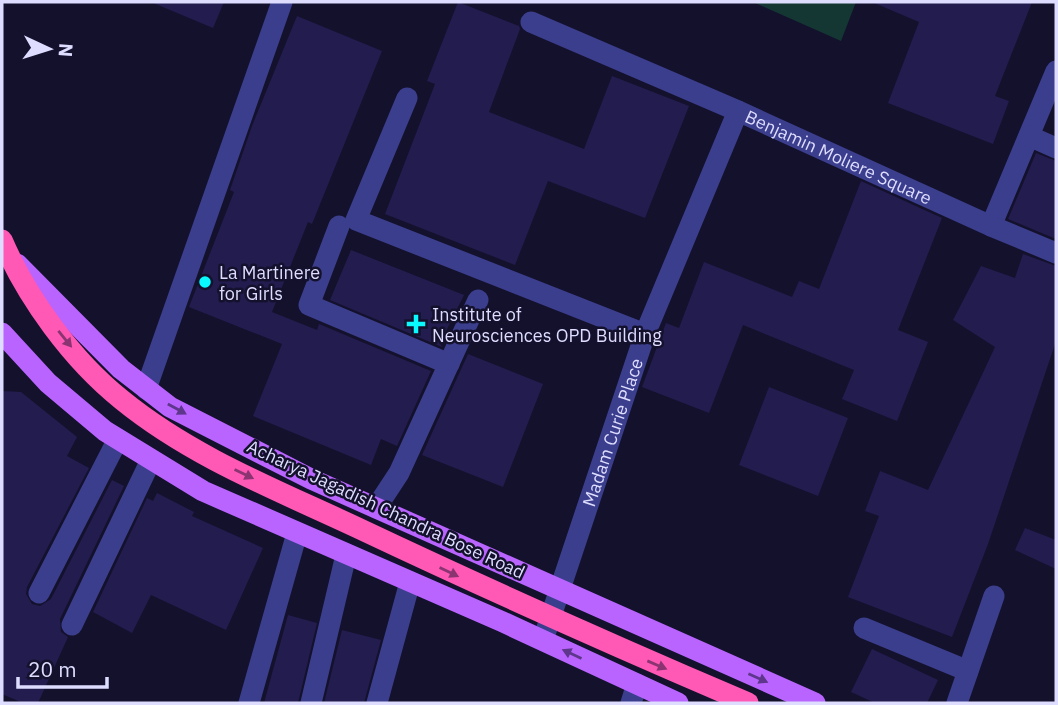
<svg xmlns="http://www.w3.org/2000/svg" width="1058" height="705" font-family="'IBM Plex Sans',sans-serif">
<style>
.green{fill:#143733}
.building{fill:#231c4f}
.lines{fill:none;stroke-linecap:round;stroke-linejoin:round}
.minor{stroke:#3b3e8d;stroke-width:21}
.major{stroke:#b964ff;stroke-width:21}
.highway-bridge{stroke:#ff58b5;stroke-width:21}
.oneway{fill:#8a3471}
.oneway2{fill:#5e368c}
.poi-dot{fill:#09f9ff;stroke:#14112d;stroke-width:2.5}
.labels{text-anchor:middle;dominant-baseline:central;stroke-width:5;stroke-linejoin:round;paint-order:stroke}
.street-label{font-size:18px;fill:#deddff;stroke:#14112d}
.poi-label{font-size:18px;fill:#deddff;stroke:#14112d;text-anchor:start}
</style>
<rect width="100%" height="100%" fill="#14112d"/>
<path class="green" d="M753,2h103l-15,39z"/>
<g class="building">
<path d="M151,2h73l-11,26z"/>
<path d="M458,2l61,24 1,3 -31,83 95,37 28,-73 77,30 -44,112 -97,-37 -33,84 -130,-51 50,-130 -8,-3z"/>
<path d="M872,2h160l-37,94 14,5 -16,43 -105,-41 31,-81z"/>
<path d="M297,16l85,35 -70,173 -4,-2 -36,90 45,18 2,-6 112,47 -34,75 -16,-7 -10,26 -118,-49 29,-72 -93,-37 45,-115 -4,-2 22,-64z"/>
<path d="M1036,153l20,8v78l-48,-20z"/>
<path d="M861,181l81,37 -44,112 30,12 -31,79 -55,-22 12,-29 -111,-45 -34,88 -67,-26 24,-64 13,5 25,-66 88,35 7,-16 20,8z"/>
<path d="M351,250l113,45 -24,48 2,4 -112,-47z"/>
<path d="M1023,254l33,12v75l-68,203 -36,93 -104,-40 31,-81 -14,-5 15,-40 48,19 67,-143 -42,-27 28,-54 34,12z"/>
<path d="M468,354l75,30 -40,103 -81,-32z"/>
<path d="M769,387l79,31 -30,78 -79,-31z"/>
<path d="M2,391l19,1 56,45 -10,19 22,12 -62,119 -1,7 6,10 8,2 11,-7 61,-119 12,6 -64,133 1,13 7,5 -30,66h-15l-21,-9z"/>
<path d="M157,493l37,19 -2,4 71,32 -37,82 -75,-35 -19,38 -39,-21 54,-114 6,3z"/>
<path d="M1025,528l31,12v29l-41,-19z"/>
<path d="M288,615l29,8 -19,80h-34z"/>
<path d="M342,630l39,10 -17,63h-40z"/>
<path d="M872,649l66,31 -11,23h-52l-24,-11z"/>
</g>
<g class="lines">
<g class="minor">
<path id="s1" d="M531,22l207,89 253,115 65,-155"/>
<path d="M407,98l-51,122 289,114"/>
<path d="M1029,136l27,12"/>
<path d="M339,226l-30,79 140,59"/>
<path d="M991,226l65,27"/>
<path d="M146,389l136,-387"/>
<path d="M376,508l23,-35 79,-173"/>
<path d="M39,593l79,-154"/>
<path d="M72,625l79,-165"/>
<path d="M864,628l104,43"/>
<path id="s2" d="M543,640l102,-306 93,-223"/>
<path d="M249,703l48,-170"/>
<path d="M311,703l35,-148"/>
<path d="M377,703l33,-121"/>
<path d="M631,703l6,-19"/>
<path d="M957,703l37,-107"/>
</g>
<g class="major">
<path d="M17,264l104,105 49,38 141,72 504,224"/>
<path d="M2,333l46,50 57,48 98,60 300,131 175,81"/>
</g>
<path class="highway-bridge" d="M2,240c25,58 70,120 120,160 70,57 155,90 236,128 129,61 259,119 390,175"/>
</g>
<defs><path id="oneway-solid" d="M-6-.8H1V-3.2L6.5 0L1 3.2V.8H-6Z" transform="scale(1.75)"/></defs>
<g class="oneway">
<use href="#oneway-solid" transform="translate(65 339) rotate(51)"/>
<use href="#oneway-solid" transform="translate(244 474) rotate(26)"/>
<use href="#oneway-solid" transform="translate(449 572) rotate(26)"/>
<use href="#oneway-solid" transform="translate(657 665) rotate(23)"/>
</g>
<g class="oneway2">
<use href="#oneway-solid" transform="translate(177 409) rotate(29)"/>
<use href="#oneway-solid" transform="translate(572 654) rotate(-155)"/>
<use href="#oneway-solid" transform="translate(758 678) rotate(24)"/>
</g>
<g class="poi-dot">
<circle cx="205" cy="282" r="7"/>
<path d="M412.5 313.5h7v7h7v7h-7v7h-7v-7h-7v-7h7z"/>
</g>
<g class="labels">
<g class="street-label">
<text stroke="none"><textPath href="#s1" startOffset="336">Benjamin Moliere Square</textPath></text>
<text stroke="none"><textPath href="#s2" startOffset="219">Madam Curie Place</textPath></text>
<text transform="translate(386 509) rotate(25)">Acharya Jagadish Chandra Bose Road</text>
</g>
<g class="poi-label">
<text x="219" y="272">La Martinere<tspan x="219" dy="21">for Girls</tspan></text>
<text x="432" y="314">Institute of<tspan x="432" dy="21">Neurosciences OPD Building</tspan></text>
</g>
</g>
<rect width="1058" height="705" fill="none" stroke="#deddff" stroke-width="7"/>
<g transform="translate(49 49) rotate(94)" stroke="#14112d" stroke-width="5" paint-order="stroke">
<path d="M0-5L12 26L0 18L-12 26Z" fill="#deddff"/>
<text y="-10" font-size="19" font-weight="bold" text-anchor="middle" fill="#deddff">N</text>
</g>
<path d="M18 677v10h89v-10" fill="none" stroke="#deddff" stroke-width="3.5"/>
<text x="28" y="677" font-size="21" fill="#deddff" stroke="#14112d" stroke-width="5" paint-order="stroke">20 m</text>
</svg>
